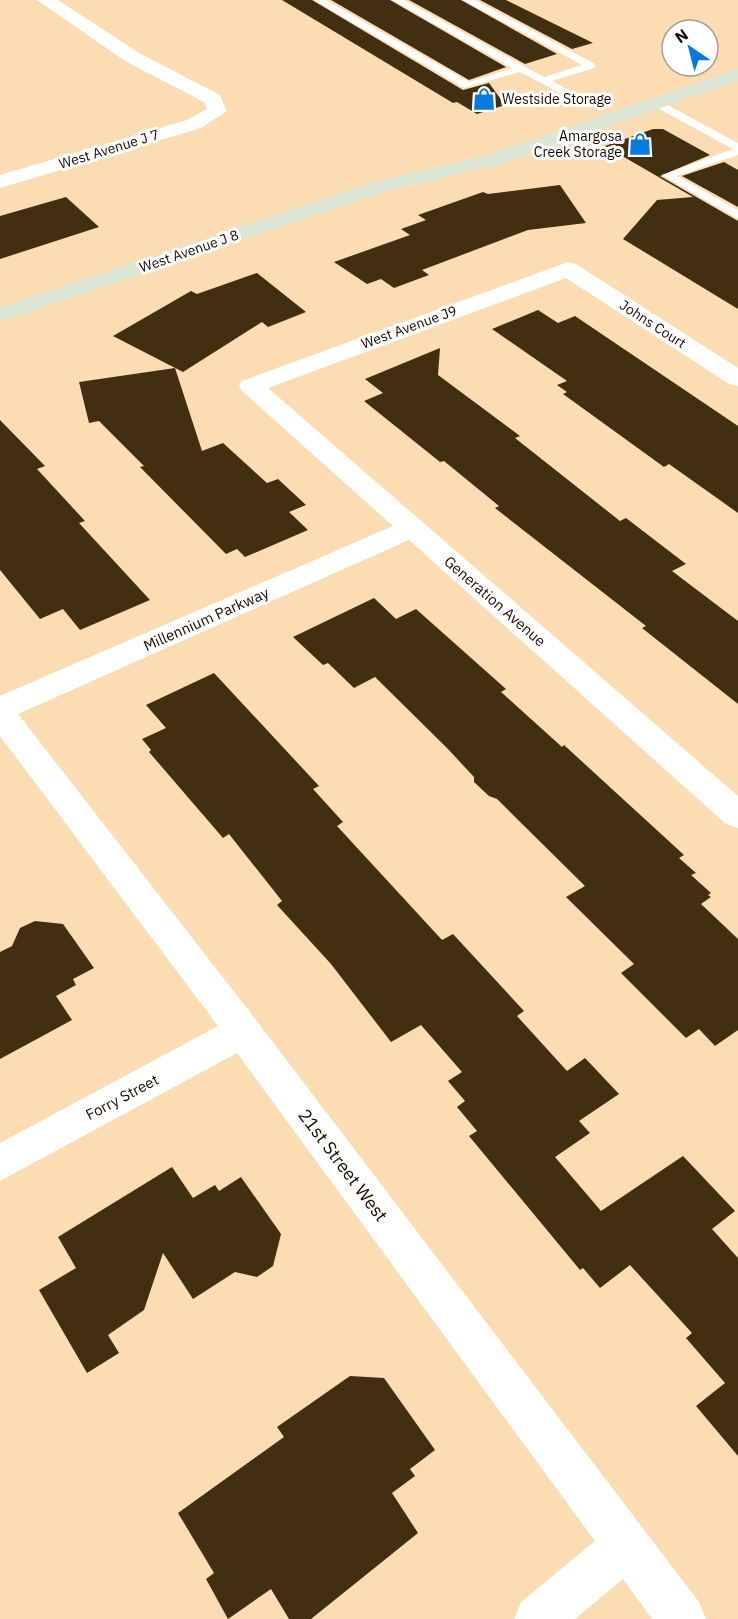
<svg xmlns="http://www.w3.org/2000/svg" width="738" height="1619" font-family="'IBM Plex Sans',sans-serif">
<style>
.building{fill:#422e11}
.lines{fill:none;stroke-linecap:round;stroke-linejoin:round}
.lane{fill:#fff;fill-rule:evenodd}
.street{fill:#fff;fill-rule:evenodd}
.secondary{fill:#dce7d5;fill-rule:evenodd}
.labels{text-anchor:middle;dominant-baseline:central;stroke-width:6;stroke-linejoin:round;paint-order:stroke}
.far-poi-label{font-size:14px;fill:#180a00;stroke:#fff;text-anchor:start}
.far-street-label{font-size:14px;fill:#180a00;stroke:#fff}
.street-label{font-size:15px;fill:#180a00;stroke:#fff}
.near-street-label{font-size:18px;fill:#180a00;stroke:#fff}
</style>
<rect width="100%" height="100%" fill="#fcdcb2"/>
<g class="building">
<path d="M282,0h30l151,90 26,-7 16,22 -28,9 -20,-12 -4,1z"/>
<path d="M331,0h59l116,67 -37,13z"/>
<path d="M409,0h52l96,54 -32,10z"/>
<path d="M480,0h26l87,43 -21,6z"/>
<path d="M653,129h10l47,26 -50,21 78,45v88l-115,-70 34,-39 36,-3 -88,-51z"/>
<path d="M724,162l14,8v37l-56,-31z"/>
<path d="M560,185l26,38 -58,7 -106,40 7,5 -35,13 -13,-9 -14,5 -33,-22 76,-27 -9,-6 25,-9 -8,-5 65,-23 5,2z"/>
<path d="M66,197l33,30 -99,32v-43z"/>
<path d="M257,273l49,39 -38,15 -6,-5 -79,50 -70,-36 78,-45 6,3z"/>
<path d="M538,310l20,13 17,-7 163,110v87l-69,-49 -5,3 -101,-73 4,-2 -10,-7 10,-4 -75,-52z"/>
<path d="M440,348l-2,27 82,61 -5,2 105,83 6,-3 60,46 -14,7 66,50v83l-96,-76 4,-2 -151,-118 4,-2 -55,-45 -4,1 -76,-61 19,-8 -18,-14z"/>
<path d="M175,368l27,83 21,-8 44,40 11,-4 28,26 -17,7 19,18 -63,27 -8,-8 -11,5 -86,-87 4,-1 -45,-45 -10,2 -10,-41z"/>
<path d="M0,420l45,46 -8,3 48,52 -6,2 71,77 -70,30 -17,-21 -23,10 -40,-49z"/>
<path d="M374,598l22,21 20,-10 90,80 -5,3 61,55 2,-2 120,110 -5,3 17,15 -5,2 20,18 -3,2 3,2 -10,7 37,35v91l-23,16 -16,-17 -13,9 -65,-65 13,-9 -68,-67 19,-11 -88,-87 -8,-3 -15,-14v-5l-27,-29 -72,-71 -21,11 -26,-25 -5,2 -30,-28z"/>
<path d="M214,673l105,113 -6,3 30,33 -6,4 105,114 11,-6 71,77 -7,5 50,55 18,-13 34,36 -40,27 11,12 -35,24 46,54 82,-55 52,55 -23,18 26,29v198l-42,-50 29,-23 -39,-45 6,-5 -62,-68 -30,23 -17,-20 -3,2 -111,-134 8,-5 -20,-24 8,-6 -17,-20 14,-9 -41,-47 -30,17 -60,-78 -54,-59 5,-4 -53,-67 -6,4 -74,-86 2,-2 -9,-11 24,-11 -20,-23z"/>
<path d="M35,921l28,3 31,44 -21,11 3,6 -20,11 16,24 -72,39v-107l12,-6 8,-18z"/>
<path d="M172,1167l21,31 22,-13 4,6 22,-14 40,57 -8,32 -16,11 -22,-5 -42,27 -30,-46 -19,57 -36,25 11,18 -32,20 -48,-83 37,-22 -18,-31z"/>
<path d="M350,1376l34,2 51,72 -25,19 5,7 -23,17 26,40 -107,86h-22l-18,-30 -43,30 -22,-40 8,-6 -36,-60 106,-76 -7,-10z"/>
</g>
<g class="lines">
<g class="lane">
<path d="M314,0h12l143,82 43,-14 -120,-68h12l140,77 38,-12 -119,-65h12l120,64v4l-43,13 42,23 -9,2 -65,-34 -56,16z"/>
<path d="M652,101h8l78,42v12l-61,21 61,34v9l-76,-44 71,-26 -81,-44z"/>
</g>
<g class="street">
<path d="M37,0h21l81,53 81,42 7,16 -26,17 -201,60v-13l187,-55 20,-11 -3,-7 -79,-41z"/>
<path d="M568,262l8,2 162,104v18l-9,-2 -163,-106 -298,110 470,408v32l-12,-4 -317,-284 -391,174 238,306 443,582 7,17h-54l-29,-40 -48,40h-61l7,-17 74,-61 -358,-488 -237,128v-38l218,-117 -218,-290v-40l393,-170 -151,-135 -3,-5 3,-5z"/>
</g>
<path class="secondary" d="M738,69v12l-238,83 -117,28 -383,130v-15l370,-124 117,-28z"/>
</g>
<defs>
<g id="shop-bare" transform="scale(1.8)"><path d="M-5-2.5h2.3a2.7 3.5 0 0 1 5.4 0H5L5.5 6h-11ZM-1.5-2.5h3a1.5 2.3 0 0 0-3 0Z" fill="#077ae1" stroke="#fff" stroke-width="2.5" paint-order="stroke"/></g>
</defs>
<g fill-rule="evenodd">
<use href="#shop-bare" x="484" y="99"/>
<use href="#shop-bare" x="640" y="144"/>
</g>
<g class="labels">
<g class="far-poi-label">
<text x="502" y="99">Westside Storage</text>
<text x="622" y="136" text-anchor="end">Amargosa<tspan x="622" dy="16">Creek Storage</tspan></text>
</g>
<g class="far-street-label">
<text transform="translate(109 149) rotate(-17)">West Avenue J 7</text>
<text transform="translate(189 251) rotate(-19)">West Avenue J 8</text>
<text transform="translate(653 324) rotate(33)">Johns Court</text>
<text transform="translate(409 327) rotate(-20)">West Avenue J9</text>
</g>
<g class="street-label">
<text transform="translate(495 601) rotate(41)">Generation Avenue</text>
<text transform="translate(206 619) rotate(-24)">Millennium Parkway</text>
<text transform="translate(122 1097) rotate(-28)">Forry Street</text>
</g>
<g class="near-street-label">
<text transform="translate(343 1165) rotate(53)">21st Street West</text>
</g>
</g>
<g transform="translate(690 48) rotate(325)"><circle r="28" fill="#ffffff" stroke="#a39d99" stroke-width="1.5"/>
<path d="M0-4.5L10 22L0 15L-10 22Z" fill="#077ae1"/>
<text y="-9" font-size="16" font-weight="bold" text-anchor="middle" fill="#180a00">N</text>
</g>
</svg>
